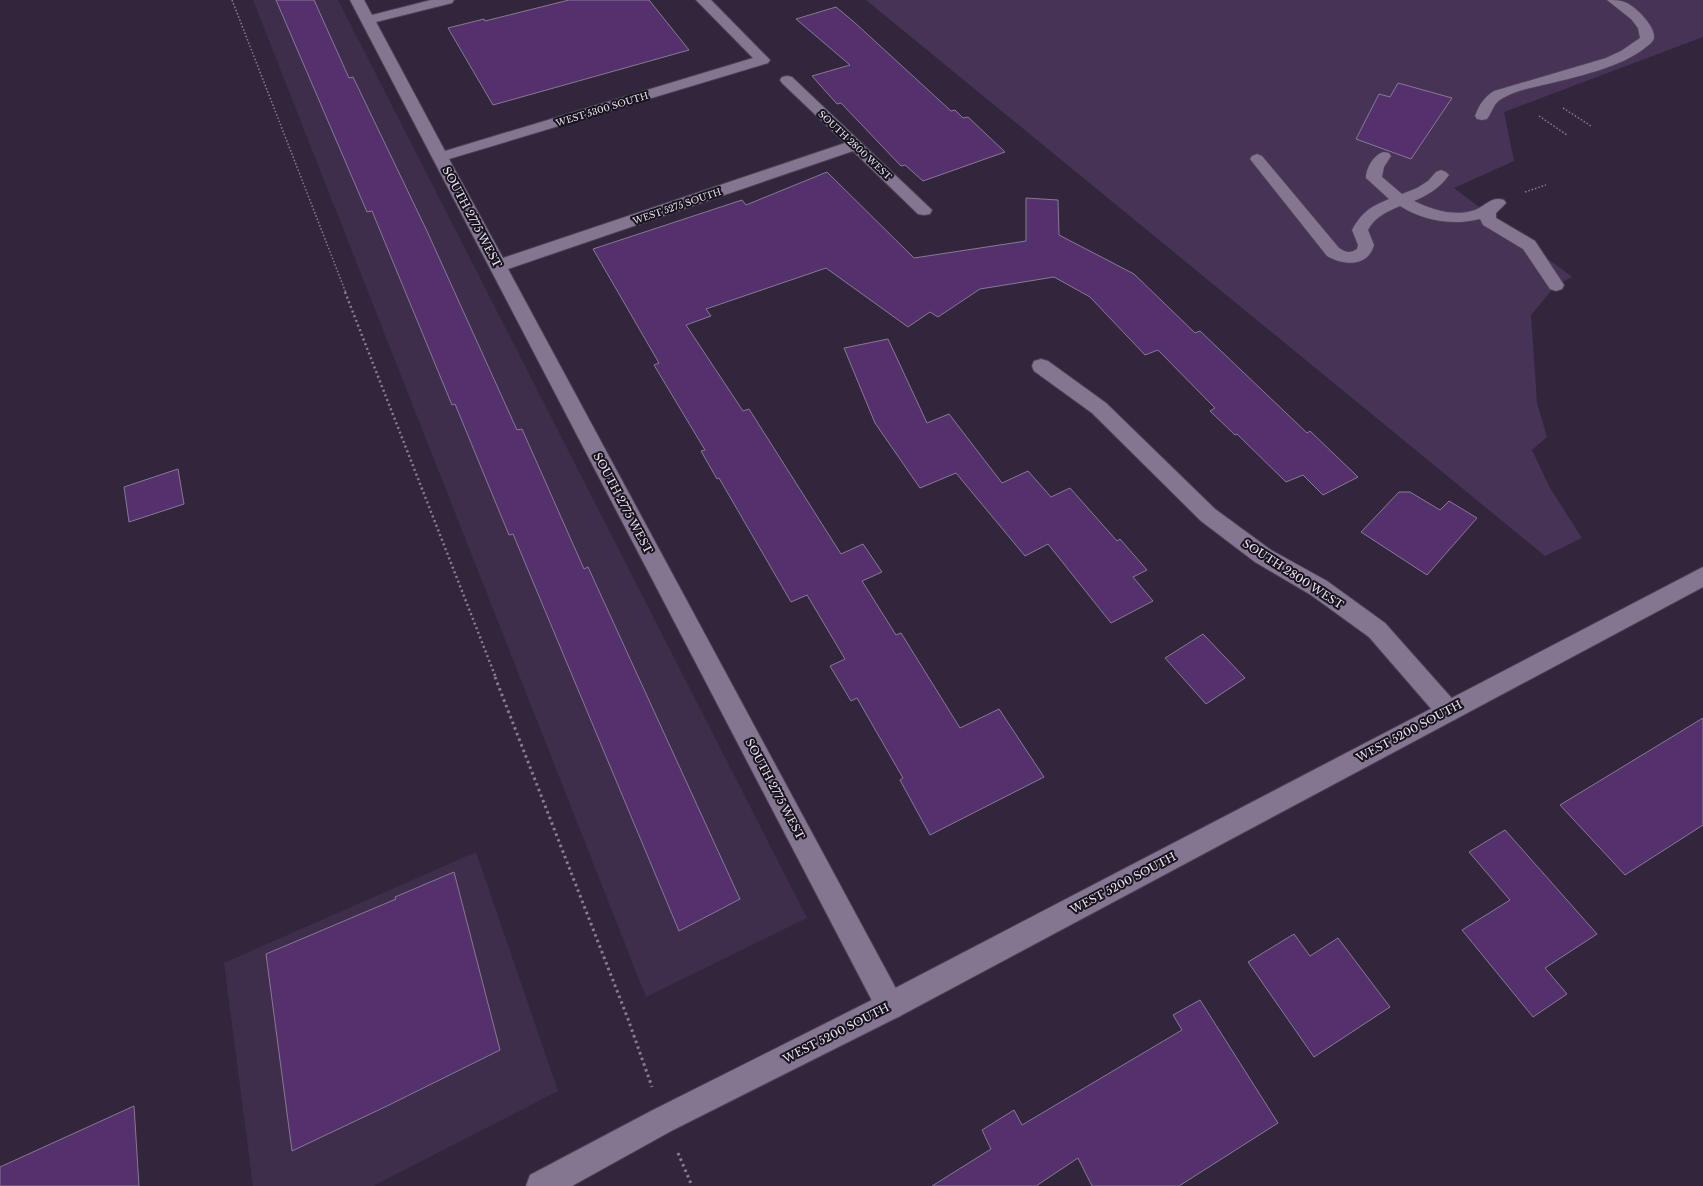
<svg xmlns="http://www.w3.org/2000/svg" width="1703" height="1186" font-family="'Libre Baskerville',serif">
<style>
.built{fill:#3e2e4b}
.green{fill:#473356}
.building{fill:#54316d;stroke:#877994}
.lines{fill:none;stroke-linecap:round;stroke-linejoin:round}
.service-casing{stroke:#4c4155;stroke-width:2}
.minor-casing{stroke:#4c4155;stroke-width:2}
.tertiary-casing{stroke:#4c4155;stroke-width:2}
.path-far2{stroke:#887e90;stroke-width:1.5;stroke-dasharray:1.5 2;stroke-linecap:butt}
.path-far1{stroke:#887e90;stroke-width:2.5;stroke-dasharray:2 3;stroke-linecap:butt}
.path{stroke:#887e90;stroke-width:3;stroke-dasharray:2.5 3.5;stroke-linecap:butt}
.service{fill:#847691;fill-rule:evenodd}
.minor{fill:#847691;fill-rule:evenodd}
.tertiary{fill:#847691;fill-rule:evenodd}
.labels{text-anchor:middle;dominant-baseline:central;stroke-width:4;stroke-linejoin:round;paint-order:stroke}
.far-street-label{font-size:9px;fill:#ebe3f2;stroke:#17121c}
.street-label{font-size:11px;fill:#ebe3f2;stroke:#17121c}
</style>
<rect width="100%" height="100%" fill="#32263c"/>
<g class="built">
<path d="M253,0h85l469,918 -161,79z"/>
<path d="M476,852l82,239 -185,95h-120l-29,-223z"/>
</g>
<path class="green" d="M866,0h837v37l-199,75 10,49 -60,27 118,89 -16,8 -25,30 6,88 10,34 -15,13 18,38 32,50 -37,18z"/>
<g class="building">
<path d="M276,0h38l35,78 4,-1 73,152 91,201 5,-1 62,140 4,-2 152,332 -61,32 -166,-397 -4,1 -54,-131 -3,1 -80,-194 -5,1z"/>
<path d="M569,0h80l40,50 -196,55 -45,-77 36,-9 1,2z"/>
<path d="M836,7l18,15 97,89 4,-1 8,8 5,-1 37,35 -82,29 -18,-16 -4,1 -60,-63 -4,1 -25,-28 38,-11 -54,-46z"/>
<path d="M1398,83l54,15 -41,61 -55,-20 23,-45 11,3z"/>
<path d="M827,172l87,86 112,-17v-43l32,2 1,35 75,39 61,59 5,-2 107,102 3,-2 48,46 -35,18 -20,-20 -17,7 -49,-48 -2,1 -25,-24 5,-3 -57,-58 -13,5 -55,-58 -36,-20 -74,12 -42,28 -8,-5 -22,15 -82,-59 -120,41 5,7 -25,9 57,86 6,-2 92,145 22,-10 19,28 -20,9 34,54 5,-2 59,95 39,-19 45,68 -114,58 -30,-55 3,-2 -46,-80 -6,3 -21,-35 15,-7 -38,-64 -16,7 -72,-124 -2,1 -16,-28 4,-1 -51,-85 5,-2 -66,-114 149,-49 4,5z"/>
<path d="M888,339l39,84 22,-9 53,69 26,-12 23,26 19,-9 47,53 3,-2 27,31 -14,7 20,24 -42,22 -63,-79 -23,12 -69,-83 -36,15 -45,-65 -31,-75z"/>
<path d="M178,469l6,35 -55,18 -5,-35z"/>
<path d="M1399,492h11l30,18 9,-9 28,17 -50,57 -66,-43z"/>
<path d="M1203,634l42,44 -39,26 -41,-46z"/>
<path d="M1703,718v107l-78,50 -65,-70z"/>
<path d="M1505,830l92,104 -52,34 22,26 -34,23 -71,-87 48,-30 -41,-48z"/>
<path d="M454,872l46,178 -113,56 -95,45 -26,-197 130,-55 -1,-2z"/>
<path d="M1294,934l16,22 28,-18 52,69 -76,50 -66,-95z"/>
<path d="M1200,1000l78,123 -99,63h-87l-14,-28 -42,28h-104l59,-37 -9,-19 32,-20 8,15 160,-95 -9,-15z"/>
<path d="M134,1106l5,80h-139v-19z"/>
</g>
<g class="lines">
<g class="service-casing">
<g id="service">
<path d="M1607,0c15,0 20,1 32,12 6,6 16,17 15,26 -1,4 -5,7 -8,9 -23,20 -73,31 -103,38 -13,3 -28,6 -40,13 -10,5 -10,13 -16,21l-5,1 -5,-1 -2,-3c4,-11 9,-19 19,-25l112,-33 15,-7 19,-13 -2,-10 -7,-9z"/>
<path d="M1384,152l5,1 2,3 -7,11 -2,10 20,17 15,-6 11,-7 8,-9 5,-2 5,2 3,3c-9,13 -21,20 -35,26 18,9 41,16 61,9 11,-4 16,-14 29,-10l2,3 -10,10v5l39,23 29,44 -2,4 -6,2 -6,-2 -27,-40 -40,-24 -3,-6c-27,7 -56,2 -80,-13 -14,6 -25,11 -32,24l6,15c-6,22 -30,21 -47,11l-77,-97 2,-3 5,-2 5,2 77,92c6,4 11,6 18,1l1,-4 -6,-15c10,-18 18,-23 37,-31l-23,-21c0,-10 8,-24 18,-26z"/>
</g>
</g>
<g class="minor-casing">
<g id="minor">
<path d="M350,0h14l8,15 59,-15h23l-2,3 -76,19 69,129 308,-93 -57,-58h15l59,60 -2,3 -319,96 54,99 342,-115 -63,-60 -2,-3 2,-3 5,-1 5,1 140,133 -2,4 -6,1 -6,-1 -65,-63 -345,118 392,727 4,10 -4,10 -10,4 -10,-4z"/>
<path d="M1041,359l7,2 58,42 109,106 56,41 56,31 58,42 71,80 4,8 -4,8 -8,3 -8,-3 -71,-82 -58,-42 -56,-33 -54,-41 -109,-108 -58,-42 -2,-5 2,-5z"/>
</g>
</g>
<g class="tertiary-casing">
<path id="tertiary" d="M1703,567v20l-803,429 -227,114 -101,56h-46l4,-11 123,-65 227,-114z"/>
</g>
<g class="path-far2">
<path d="M232,0l114,293"/>
<path d="M1563,108l28,18"/>
<path d="M1539,116l28,19"/>
<path d="M1525,192l21,-7"/>
</g>
<path class="path-far1" d="M345,292l151,386"/>
<g class="path">
<path d="M495,677l133,342 24,68"/>
<path d="M678,1153l14,33"/>
</g>
<use href="#service" class="service"/>
<use href="#minor" class="minor"/>
<use href="#tertiary" class="tertiary"/>
</g>
<g class="labels">
<g class="far-street-label">
<text transform="translate(602 109) rotate(-17)">WEST 5300 SOUTH</text>
<text transform="translate(855 145) rotate(43)">SOUTH 2800 WEST</text>
<text transform="translate(677 206) rotate(-19)">WEST 5275 SOUTH</text>
</g>
<g class="street-label">
<text transform="translate(472 217) rotate(62)">SOUTH 2775 WEST</text>
<text transform="translate(623 503) rotate(62)">SOUTH 2775 WEST</text>
<text transform="translate(1293 574) rotate(33)">SOUTH 2800 WEST</text>
<text transform="translate(1409 731) rotate(-28)">WEST 5200 SOUTH</text>
<text transform="translate(775 789) rotate(62)">SOUTH 2775 WEST</text>
<text transform="translate(1123 883) rotate(-28)">WEST 5200 SOUTH</text>
<text transform="translate(836 1033) rotate(-27)">WEST 5200 SOUTH</text>
</g>
</g>
</svg>
